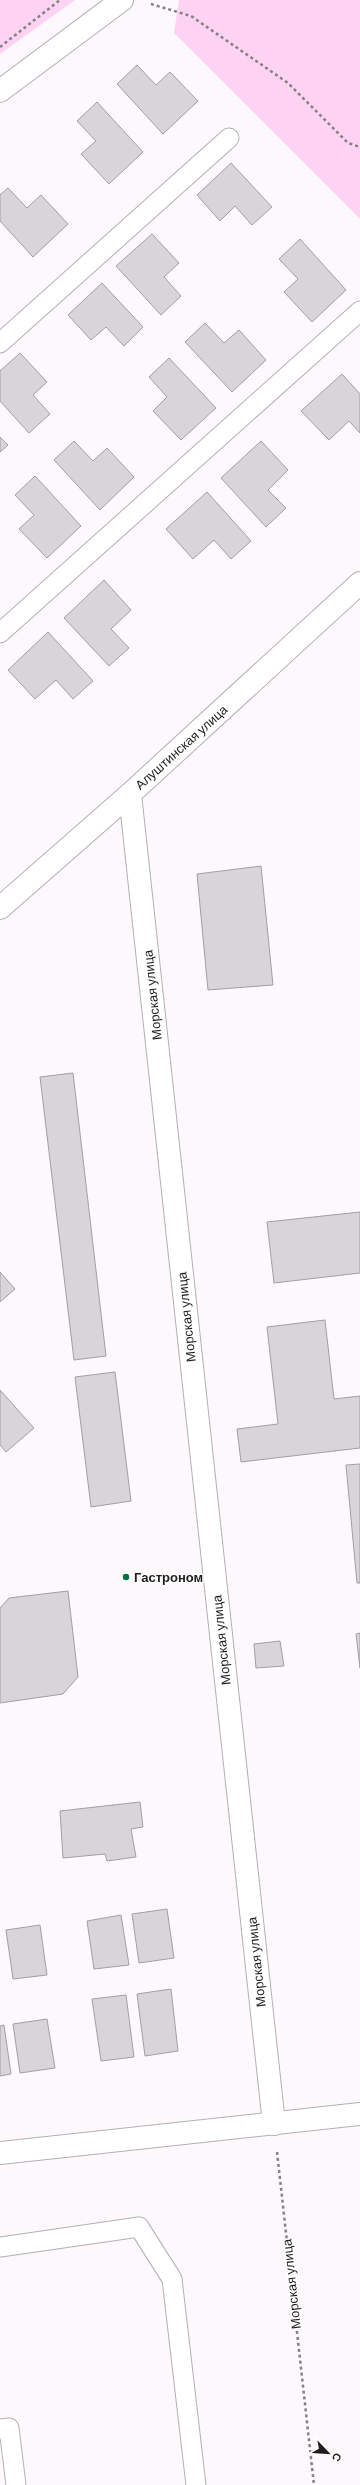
<svg xmlns="http://www.w3.org/2000/svg" width="360" height="2485" font-family="Barlow,sans-serif">
<style>
.green{fill:#fed2f2}
.building{fill:#d9d4d7;stroke:#a29ea1}
.lines{fill:none;stroke-linecap:round;stroke-linejoin:round}
.service-casing{stroke:#b3afb2;stroke-width:21}
.minor-casing{stroke:#b3afb2;stroke-width:24}
.secondary-casing{stroke:#b3afb2;stroke-width:24}
.path{stroke:#848183;stroke-width:2.5;stroke-dasharray:3 3;stroke-linecap:butt}
.service{stroke:#fff;stroke-width:19}
.minor{stroke:#fff;stroke-width:22}
.secondary{stroke:#fff;stroke-width:22}
.poi-dot{fill:#066f46;stroke:#fff;stroke-width:1.5}
.labels{text-anchor:middle;dominant-baseline:central;stroke-width:3;stroke-linejoin:round;paint-order:stroke}
.street-label{font-size:13px;fill:#1e1c1d;stroke:#fff}
.poi-label{font-size:13px;font-weight:bold;fill:#1e1c1d;stroke:#fff;text-anchor:start}
</style>
<rect width="100%" height="100%" fill="#fdf8fc"/>
<g class="green">
<path d="M0,0h75l-75,54z"/>
<path d="M179,0h181v219l-186,-186z"/>
</g>
<g class="building">
<path d="M137,65l19,20 14,-13 28,29 -35,33 -46,-50z"/>
<path d="M97,102l46,50 -34,32 -28,-30 15,-13 -19,-20z"/>
<path d="M231,163l41,44 -20,18 -17,-19 -15,15 -23,-26z"/>
<path d="M8,188l19,20 14,-13 27,29 -35,33 -33,-36v-26z"/>
<path d="M152,234l27,29 -15,14 17,19 -20,19 -45,-49z"/>
<path d="M300,239l46,51 -34,32 -28,-30 14,-13 -19,-20z"/>
<path d="M102,283l41,44 -19,19 -18,-19 -15,13 -23,-25z"/>
<path d="M205,323l19,20 15,-13 27,30 -34,32 -47,-50z"/>
<path d="M20,353l27,29 -14,13 17,19 -21,19 -29,-32v-30z"/>
<path d="M169,358l47,50 -35,32 -28,-29 14,-14 -18,-20z"/>
<path d="M342,374l18,20v39l-11,-12 -20,19 -28,-29z"/>
<path d="M0,437l8,8 -8,7z"/>
<path d="M74,441l19,20 14,-13 27,29 -34,33 -46,-50z"/>
<path d="M261,441l27,29 -20,20 18,18 -20,19 -45,-49z"/>
<path d="M35,476l46,50 -34,32 -28,-29 15,-14 -19,-20z"/>
<path d="M207,492l44,49 -20,18 -17,-19 -21,19 -27,-30z"/>
<path d="M104,580l27,30 -20,19 18,19 -20,18 -45,-48z"/>
<path d="M48,632l45,49 -20,18 -17,-19 -21,19 -27,-29z"/>
<path d="M261,866l12,119 -65,5 -11,-116z"/>
<path d="M73,1073l33,283 -32,4 -34,-283z"/>
<path d="M360,1212v61l-86,10 -7,-61z"/>
<path d="M0,1272l15,17 -15,13z"/>
<path d="M325,1320l9,79 26,-3v52l-119,14 -4,-33 41,-5 -11,-97z"/>
<path d="M115,1372l16,129 -40,6 -16,-130z"/>
<path d="M0,1390l34,38 -28,24 -6,-7z"/>
<path d="M360,1464v119h-3l-11,-118z"/>
<path d="M68,1591l10,86 -15,17 -63,9v-95l9,-10z"/>
<path d="M360,1633v35l-4,-34z"/>
<path d="M280,1641l4,25 -28,2 -2,-24z"/>
<path d="M140,1802l3,25 -12,2 5,28 -29,4 -2,-7 -42,4 -3,-47z"/>
<path d="M167,1909l7,49 -35,5 -7,-49z"/>
<path d="M121,1915l8,50 -35,4 -7,-48z"/>
<path d="M40,1925l7,50 -34,4 -7,-49z"/>
<path d="M171,1989l7,62 -33,5 -8,-62z"/>
<path d="M126,1995l8,62 -33,4 -9,-62z"/>
<path d="M47,2019l8,49 -35,5 -7,-49z"/>
<path d="M4,2025l7,49 -11,2v-50z"/>
</g>
<g class="lines">
<g class="service-casing">
<g id="service">
<path d="M0,343l229,-205"/>
<path d="M0,633l360,-322"/>
<path d="M0,2247l139,-20 33,52 24,206"/>
<path d="M0,2429l9,-1 7,57"/>
</g>
</g>
<g class="minor-casing">
<g id="minor">
<path d="M130,794l144,1330"/>
<path d="M0,908l130,-114 230,-211"/>
<path d="M0,2153l360,-39"/>
</g>
</g>
<g class="secondary-casing">
<path id="secondary" d="M0,91l122,-91"/>
</g>
<g class="path">
<path d="M151,4l40,12 97,67 60,60 12,4"/>
<path d="M0,47l60,-47"/>
<path d="M277,2152l37,333"/>
</g>
<use href="#service" class="service"/>
<use href="#minor" class="minor"/>
<use href="#secondary" class="secondary"/>
</g>
<circle class="poi-dot" cx="126" cy="1577" r="4"/>
<g class="labels">
<g class="street-label">
<text transform="translate(181 747) rotate(-42)">Алуштинская улица</text>
<text transform="translate(152 995) rotate(-96)">Морская улица</text>
<text transform="translate(186 1317) rotate(-96)">Морская улица</text>
<text transform="translate(221 1640) rotate(-96)">Морская улица</text>
<text transform="translate(256 1962) rotate(-96)">Морская улица</text>
<text transform="translate(291 2284) rotate(-96)">Морская улица</text>
</g>
<g class="poi-label">
<text x="134" y="1577">Гастроном</text>
</g>
</g>
<g transform="translate(328 2453) rotate(115)" stroke="#ffffff" stroke-width="3" paint-order="stroke">
<path d="M0-3L7 15L0 10L-7 15Z" fill="#1e1c1d"/>
<text y="-6" font-size="11" font-weight="bold" text-anchor="middle" fill="#1e1c1d">С</text>
</g>
</svg>
